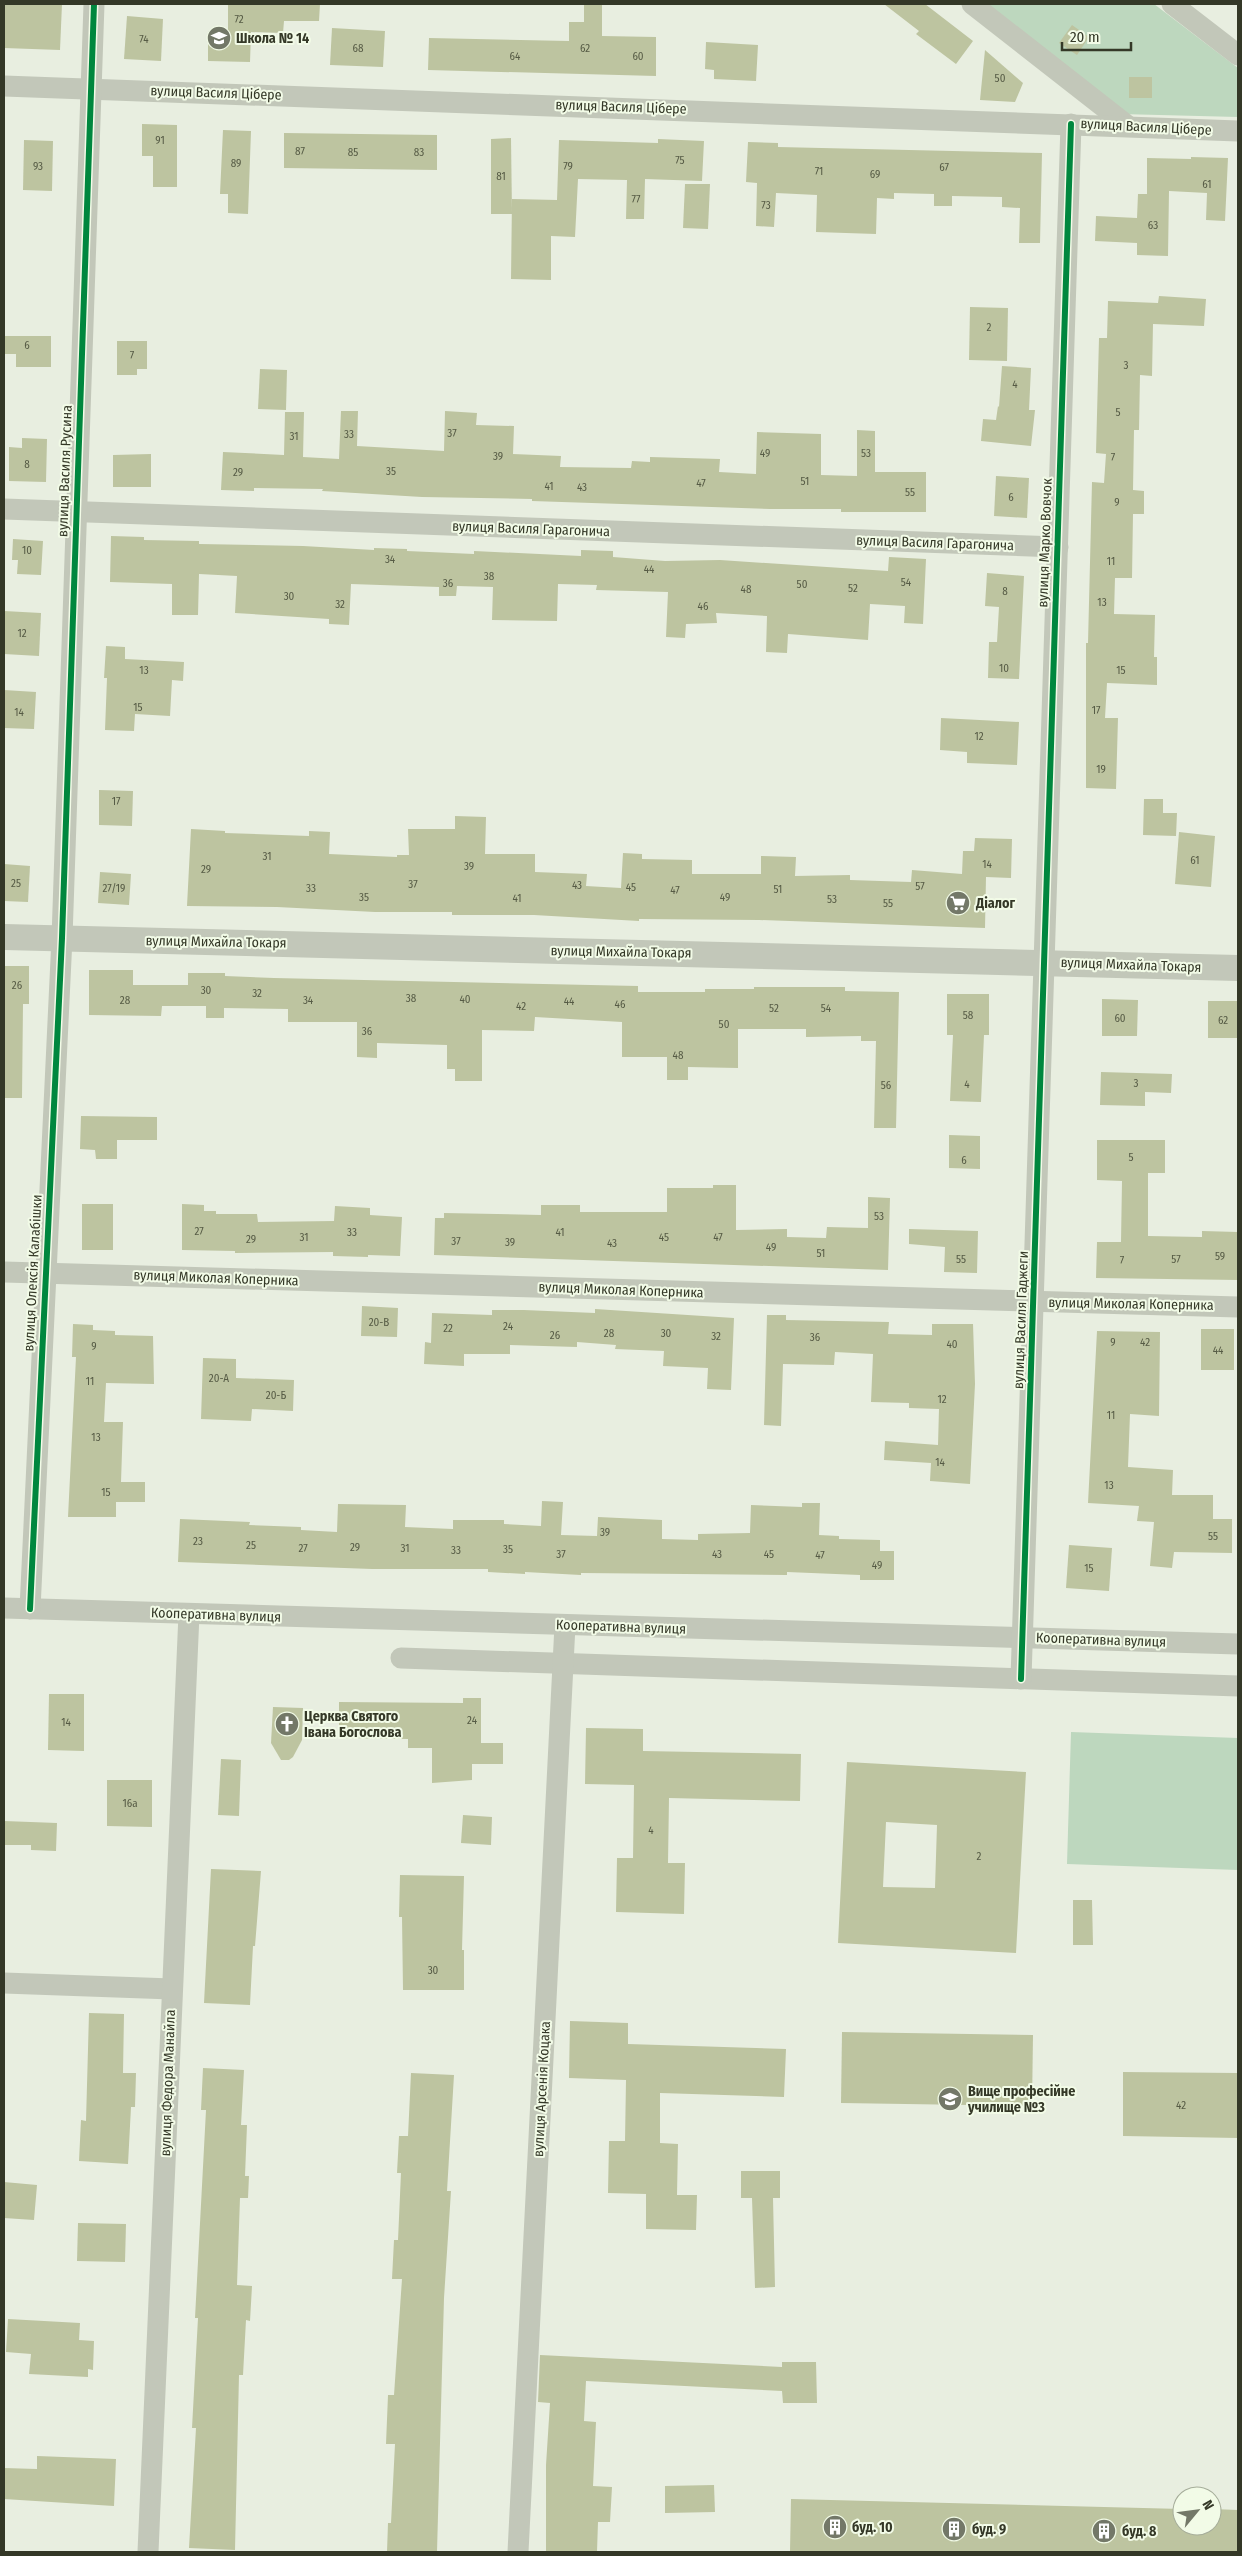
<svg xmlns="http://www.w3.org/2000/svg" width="1242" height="2556" font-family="'Fira Sans Condensed',sans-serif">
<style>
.green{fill:#bdd7be}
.building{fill:#bdc4a0;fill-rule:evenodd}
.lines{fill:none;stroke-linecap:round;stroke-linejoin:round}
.minor{stroke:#c2c7b9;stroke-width:21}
.tertiary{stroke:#c2c7b9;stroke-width:26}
.cycleway-casing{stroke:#f2fbe7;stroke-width:9}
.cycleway{stroke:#00873e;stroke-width:6}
.labels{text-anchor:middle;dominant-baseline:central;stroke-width:4;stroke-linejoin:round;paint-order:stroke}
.number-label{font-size:11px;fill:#565b45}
.poi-label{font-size:14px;font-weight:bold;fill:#343827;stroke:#f2fbe7;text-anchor:start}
.street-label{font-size:14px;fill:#343827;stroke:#f2fbe7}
</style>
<rect width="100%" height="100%" fill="#e8eee0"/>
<g class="green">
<path d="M982,4h172l84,64v49l-118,-3z"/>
<path d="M1071,1732l167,6v132l-171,-6z"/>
</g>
<g class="building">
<path d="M4,4h58l-2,46 -56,-2z"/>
<path d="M228,4h92l-1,17h-35l-1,12 -32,-1 -1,30 -42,-1v-27h20z"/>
<path d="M584,4h18v32l54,1v39l-228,-6 1,-32 140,3v-19h15z"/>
<path d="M884,4h41l48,37 -17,23 -40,-30 3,-3z"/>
<path d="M127,16l36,3 -2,42 -37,-2z"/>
<path d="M1072,25l17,12 -12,18 -18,-12z"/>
<path d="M332,28l53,3 -2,36 -53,-2z"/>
<path d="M706,42l52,3 -2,36 -42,-2v-9l-9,-1z"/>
<path d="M985,50l38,33 -8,19 -35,-2z"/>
<rect x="1129" y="77" width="23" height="21"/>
<path d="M142,124l35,1v62h-24v-31h-11z"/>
<path d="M223,130l28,1 -3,83 -20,-1v-19h-8z"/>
<path d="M284,133l153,2v35l-153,-2z"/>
<path d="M511,138l1,76h-21v-75z"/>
<path d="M658,139l46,2 -2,40 -57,-2 -1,40h-18l1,-39 -49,-1 -3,58 -24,-1v44l-40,-1 1,-80 45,1 2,-60 99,3z"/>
<path d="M24,140l29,1 -1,50 -29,-1z"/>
<path d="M748,142l30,1v4l264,6 -2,90h-21l1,-35 -18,-1v-10l-50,-1v10h-18v-12l-40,-1v6l-17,-1 -1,36 -60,-2 1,-37 -41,-2 -2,34 -18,-1 1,-43 -11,-1z"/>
<path d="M1191,157l37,1 -3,63 -19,-1 1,-27 -38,-2 -1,65 -31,-1v-12l-42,-2 1,-25 41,2 1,-24h9v-36l44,1z"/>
<path d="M685,184h25l-2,45 -25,-1z"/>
<path d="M1159,296l47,3 -2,27 -51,-2 -1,52 -12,-1 -1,55h-5l-1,60 11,1v23h-11l-1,64h-17l-1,36 41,1 -1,42h3v28l-50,-2 -2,35h13l-2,71 -30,-1v-145h2l4,-161 12,1 2,-29 -10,-1 3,-115h8l1,-37 50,2z"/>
<path d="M970,307l38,1 -1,53 -38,-1z"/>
<path d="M4,336h47v31h-35v-13h-12z"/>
<path d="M117,341h30v28h-10v6h-20z"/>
<path d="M1002,366l29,2 -2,42h6l-4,36 -50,-5 2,-22 13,1 2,-14 1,1z"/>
<path d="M260,369l27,1 -1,40 -28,-1z"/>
<path d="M341,411h17l-1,35 87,5 1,-40 32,2 -1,12 38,1 -1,28 48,2 -1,11 71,1 1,-7 18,1v-5l70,2 -1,13 37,2 1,-42 64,2v41l36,1v-46l18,1v41h51v40h-85v-3h-71l-238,-8v-2l-110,-2 -100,-6 1,-2 -69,-1v3l-33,-1 2,-38 61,3 1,-43h19l-1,45 36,2z"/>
<path d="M22,438l25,1 -1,43 -37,-1v-34l13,1z"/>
<path d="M151,454v33h-38v-32z"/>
<path d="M996,476l33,2 -2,40 -33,-2z"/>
<path d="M111,536l33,1v3l55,1v3l104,2 71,4v-2l33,1v2l67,3v-3l107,5v-6l32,1v6l52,4 55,-1 168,11 1,-14 37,2 -3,65 -19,-1 1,-17 -35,-2 -2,36 -80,-6 -1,19 -21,-1 1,-36 -51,-3 1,10 -31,1 -1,14 -19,-1 2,-45 -72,-2 1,-5 -39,-1 -1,37 -65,-1 1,-33 -36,-1 -1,10h-17v-9l-88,-3 -2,41 -20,-1v-5l-94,-6 2,-37 -38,-2 -1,41h-26v-31l-62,-2z"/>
<path d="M13,539l30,2 -2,34 -24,-1 1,-14h-6z"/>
<path d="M987,573l37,3 -5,103 -31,-1 1,-36h8l2,-35 -14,-1z"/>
<path d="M4,611l37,2 -2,43 -35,-2z"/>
<path d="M106,646l19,1v12l59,3 -1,19 -11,-1 -2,36 -35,-2 -1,17 -29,-1 2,-52h-3z"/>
<path d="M4,690l32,2 -2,37 -30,-1z"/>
<path d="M941,718l78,4 -2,43 -50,-2v-11l-27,-2z"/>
<path d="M99,790l34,1 -1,35 -33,-1z"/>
<path d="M1144,799h19v14h14l-1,23 -33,-1z"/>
<path d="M455,816l31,1 -1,37h50v18l52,2 -1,12 35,2 2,-35 19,1v5l50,1v14h69v-18l35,1 -1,19 55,-1v5l61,2 1,-12 50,4 1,-23h11l1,-13 37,1 -1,39 -25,-1 -1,51 -226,-8 -120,-1v2l-105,-6h-82v-3h-77l-98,-5 -90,-1 4,-77 34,2v2l84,3v-5l21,1 -1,22 68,3v-2h12l-1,-26h47z"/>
<path d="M1179,832l36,4 -4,51 -36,-3z"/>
<path d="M4,864l26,2 -2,36 -24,-1z"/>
<path d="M100,872l31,2 -2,31 -31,-2z"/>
<path d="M4,966h25v38h-6l-1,94h-18z"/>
<path d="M89,970h44v15h55v-12h37v3l49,2 364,8v6h67v-3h49v-2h91v4l54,1 -3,136h-22l2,-87h-15v-5l-55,1v-8h-68v39l-50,-1v13h-21v-23h-45v-35l-87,-5 -1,14 -52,-1v51h-27v-12h-8v-24l-70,-2v15l-20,-1v-35h-69v-13l-64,-1v10h-18v-12h-44l-1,10 -72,-1z"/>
<path d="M947,994h42v41h-5l-3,67 -31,-1 3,-66h-6z"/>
<path d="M1102,999l36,1 -1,36h-35z"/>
<rect x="1208" y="1001" width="30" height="37"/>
<path d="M1101,1072l71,2 -1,19 -26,-1v14l-45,-1z"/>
<path d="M81,1116l76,1v23h-40v19h-21l-1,-9 -15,-1z"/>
<path d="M949,1135l31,1v33l-31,-1z"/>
<path d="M1097,1140h68v33h-17v63l54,1v-6l36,1v48l-142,-2 1,-36h24l1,-61 -25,-1z"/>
<path d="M713,1185h23v45l51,-1v8l39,1 1,-11 41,1v-31l22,1 -2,72 -454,-15 1,-37h9v-5l97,2v-10h39v7h87v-24h46z"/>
<rect x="82" y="1204" width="31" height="46"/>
<path d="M182,1204l22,1v6h12v3h41l1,8 76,-1 1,-15 35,2v7l32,2 -2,39 -32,-1v2l-35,-1v-4l-98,1v-2l-53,-1z"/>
<path d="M909,1229l69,2 -1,42 -33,-1 1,-25 -36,-3z"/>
<path d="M362,1306l36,2 -1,29 -36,-1z"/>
<path d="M595,1309l139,9 -3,72 -24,-1 1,-21 -45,-2 1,-15 -49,-2 1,-4 -39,-3v5l-67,-2v9h-46v12l-40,-2 1,-22 6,1 1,-30 60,2v-5h32l71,3z"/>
<path d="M767,1315h19v5l103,2 -1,12 44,1v-11h41l2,60 -5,100 -40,-3 1,-18 -47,-3 1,-19 53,4 1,-36 -30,-1v-5l-38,-1 2,-48 -38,-2 -1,13 -51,-1 -2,62 -17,-1z"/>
<path d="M73,1324l20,1v5l22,1v4l38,1 1,48 -48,-1 -2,39h19l-2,60h24v20h-29v15h-48l8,-160h-4z"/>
<rect x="1201" y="1329" width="33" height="41"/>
<path d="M1097,1331l63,1 -1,84 -29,-2 -2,53 45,3 -1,25h41v24h19v34l-58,-1 -2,16 -22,-2 4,-44 -17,-1 2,-15 -51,-3z"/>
<path d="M203,1358l33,1v19l58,2 -1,31 -41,-2 -1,12 -50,-2z"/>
<path d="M542,1501l21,1 -2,33 36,1 1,-19 64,3v19l36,1v-6l52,-1 1,-28 51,2v-4h18l-1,32 20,1v3l41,1v11h14v29h-34v-5l-73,-3v3l-206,-2v2l-56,-3v2l-37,-2v-3h-116l-194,-7 2,-43 70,3 -1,3 52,2v3l36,2 1,-28 68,1 -1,22 48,2v-9h51v4l37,2z"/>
<path d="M1069,1545l43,3 -3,43 -43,-3z"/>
<path d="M49,1694h35v57l-36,-1z"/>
<path d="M463,1698h18v45h22v21h-31v16l-40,3v-35h-24v-9l-69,-1v-36l124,1z"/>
<path d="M273,1707l30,1 -1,32 -9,17 -4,3h-8l-10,-17z"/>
<path d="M586,1728l57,1v22l158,3 -1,47 -131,-3 -1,65h17l-1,51 -68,-2 1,-54h16l1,-73 -49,-1z"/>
<path d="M221,1759l20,1 -2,56 -21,-1z"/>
<path d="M847,1762l179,10 -10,181 -178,-10zM886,1822l51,3 -2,63 -52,-1z"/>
<path d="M107,1780h45v47l-45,-1z"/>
<path d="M463,1815l29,2 -1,28 -30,-2z"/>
<path d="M4,1821l53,2 -1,28 -25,-1v-5h-27z"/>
<path d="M211,1869l50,2 -6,75h-2l-3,59 -46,-2z"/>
<path d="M400,1875l64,1 -2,74h2v40h-61l-1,-73h-3z"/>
<path d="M1073,1900h19l1,45h-20z"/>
<path d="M89,2013l35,1 -1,59h13l-1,34h-4l-3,57 -49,-3 2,-41 5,1z"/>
<path d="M570,2021l58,2v21l158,5 -2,48 -124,-4v50l18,1 -1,51h20l-1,35 -50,-1v-35l-38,-1 1,-52h16l1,-61 -57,-2z"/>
<path d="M842,2032l191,3 -1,71 -191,-3z"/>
<path d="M203,2068l41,2 -3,55h6l-2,51h4l-1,22h-8l-3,87 15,1 -2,35 -4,-1 -3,55h-4l-4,175 -46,-2 7,-120h-4l6,-110h-3l11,-208h-5z"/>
<path d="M1123,2072l115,1v65l-115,-2z"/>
<path d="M411,2073l43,2 -7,116h4l-7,107 -7,254h-50l1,-29h3l4,-79h-9l2,-49h6l8,-116h-10l2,-39h4l3,-67h-4l2,-37h9z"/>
<path d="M741,2171h39v27h-7l2,89 -20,1 -3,-90h-11z"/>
<path d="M4,2182l33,3 -3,35 -30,-2z"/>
<path d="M78,2223l48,1 -1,38 -48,-1z"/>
<path d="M8,2319l72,4 -1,17 15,1 -1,29 -5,-1v8l-59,-3 2,-20 -25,-2z"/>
<path d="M540,2355l242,12v-5h34l1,41h-34l-1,-12 -196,-10 -2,40 12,1 -3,64 19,1 -2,35h-12l-1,30h-51v-87l4,-62 -12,-1z"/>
<path d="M37,2456l79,3 -2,47 -110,-7v-31l33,1z"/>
<path d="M714,2485l1,27 -50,1v-27z"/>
<path d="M791,2499l391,10v17h30v-17l26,1v42h-448z"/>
</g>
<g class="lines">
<g class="minor">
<path d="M972,4l156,122"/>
<path d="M1172,4l66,51"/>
<path d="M4,86l1234,45"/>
<path d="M4,509l1054,38"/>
<path d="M4,1272l1234,35"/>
<path d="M4,1608l1234,36"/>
<path d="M30,1609l32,-671 32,-934"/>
<path d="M401,1658l837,28"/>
<path d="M1021,1679l50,-1555"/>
<path d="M4,1983l168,6"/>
<path d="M148,2552l41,-938"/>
<path d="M518,2552l47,-927"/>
</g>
<path class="tertiary" d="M4,937l1234,31"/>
<g class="cycleway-casing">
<g id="cycleway">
<path d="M30,1609l32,-671 32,-934"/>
<path d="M1021,1679l50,-1555"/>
</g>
</g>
<use href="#cycleway" class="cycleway"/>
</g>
<defs>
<g id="school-disc" transform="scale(1.25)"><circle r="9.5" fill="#737868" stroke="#f2fbe7"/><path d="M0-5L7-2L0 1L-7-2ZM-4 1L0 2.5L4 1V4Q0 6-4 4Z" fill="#fff"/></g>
<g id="supermarket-disc" transform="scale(1.25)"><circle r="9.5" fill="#737868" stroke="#f2fbe7"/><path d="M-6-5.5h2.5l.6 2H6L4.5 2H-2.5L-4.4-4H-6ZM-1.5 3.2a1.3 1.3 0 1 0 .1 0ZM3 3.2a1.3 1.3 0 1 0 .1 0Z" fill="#fff"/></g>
<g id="church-disc" transform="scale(1.25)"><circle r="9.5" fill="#737868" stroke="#f2fbe7"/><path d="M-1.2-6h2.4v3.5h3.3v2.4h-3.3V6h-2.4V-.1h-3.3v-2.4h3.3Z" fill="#fff"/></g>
<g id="university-disc" transform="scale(1.25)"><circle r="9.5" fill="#737868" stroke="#f2fbe7"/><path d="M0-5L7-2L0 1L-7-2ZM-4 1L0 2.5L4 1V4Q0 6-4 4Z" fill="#fff"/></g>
<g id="building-disc" transform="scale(1.25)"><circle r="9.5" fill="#737868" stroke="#f2fbe7"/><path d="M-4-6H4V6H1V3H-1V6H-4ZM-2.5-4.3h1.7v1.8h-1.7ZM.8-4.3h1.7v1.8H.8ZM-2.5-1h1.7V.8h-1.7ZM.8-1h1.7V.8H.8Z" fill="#fff"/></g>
</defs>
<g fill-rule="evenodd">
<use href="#school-disc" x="219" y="38"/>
<use href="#supermarket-disc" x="958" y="903"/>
<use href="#church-disc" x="287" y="1724"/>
<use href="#university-disc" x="950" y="2099"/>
<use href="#building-disc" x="835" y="2527"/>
<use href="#building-disc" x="954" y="2529"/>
<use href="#building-disc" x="1104" y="2531"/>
</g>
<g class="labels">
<g class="number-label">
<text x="239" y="19">72</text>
<text x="144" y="39">74</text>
<text x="358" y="48">68</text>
<text x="585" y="48">62</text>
<text x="515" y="56">64</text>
<text x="638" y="56">60</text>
<text x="1000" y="78">50</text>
<text x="160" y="140">91</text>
<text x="300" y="151">87</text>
<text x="353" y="152">85</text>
<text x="419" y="152">83</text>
<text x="680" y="160">75</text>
<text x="236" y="163">89</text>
<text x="38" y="166">93</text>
<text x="568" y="166">79</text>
<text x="944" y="167">67</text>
<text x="819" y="171">71</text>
<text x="875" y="174">69</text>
<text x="501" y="176">81</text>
<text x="1207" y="184">61</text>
<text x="636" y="199">77</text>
<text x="766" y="205">73</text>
<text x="1153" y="225">63</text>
<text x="989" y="327">2</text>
<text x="27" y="345">6</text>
<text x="132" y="355">7</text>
<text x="1126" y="365">3</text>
<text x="1015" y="384">4</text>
<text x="1118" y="412">5</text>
<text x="452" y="433">37</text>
<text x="349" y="434">33</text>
<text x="294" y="436">31</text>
<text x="765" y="453">49</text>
<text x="866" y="453">53</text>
<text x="498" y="456">39</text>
<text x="1113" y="457">7</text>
<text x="27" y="464">8</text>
<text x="391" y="471">35</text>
<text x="238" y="472">29</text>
<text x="805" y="481">51</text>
<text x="701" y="483">47</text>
<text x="549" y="486">41</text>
<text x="582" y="487">43</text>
<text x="910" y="492">55</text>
<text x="1011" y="497">6</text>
<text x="1117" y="502">9</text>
<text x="27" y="550">10</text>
<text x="390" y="559">34</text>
<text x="1111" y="561">11</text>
<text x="649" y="569">44</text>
<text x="489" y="576">38</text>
<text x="906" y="582">54</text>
<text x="448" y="583">36</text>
<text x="802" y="584">50</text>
<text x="853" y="588">52</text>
<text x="746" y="589">48</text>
<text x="1005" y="591">8</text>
<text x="289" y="596">30</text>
<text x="1102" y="602">13</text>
<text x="340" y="604">32</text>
<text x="703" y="606">46</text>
<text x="22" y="633">12</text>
<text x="1004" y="668">10</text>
<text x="144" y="670">13</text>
<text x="1121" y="670">15</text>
<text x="138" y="707">15</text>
<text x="1096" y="710">17</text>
<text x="19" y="712">14</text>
<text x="979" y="736">12</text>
<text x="1101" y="769">19</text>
<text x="116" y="801">17</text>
<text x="267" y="856">31</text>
<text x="1195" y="860">61</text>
<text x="987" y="864">14</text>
<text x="469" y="866">39</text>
<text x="206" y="869">29</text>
<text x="16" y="883">25</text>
<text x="413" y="884">37</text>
<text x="577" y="885">43</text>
<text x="920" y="886">57</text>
<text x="631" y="887">45</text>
<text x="114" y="888">27/19</text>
<text x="311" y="888">33</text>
<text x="778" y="889">51</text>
<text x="675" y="890">47</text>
<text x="364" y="897">35</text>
<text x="725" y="897">49</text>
<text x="517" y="898">41</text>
<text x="832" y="899">53</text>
<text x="888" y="903">55</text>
<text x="17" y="985">26</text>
<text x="206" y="990">30</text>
<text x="257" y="993">32</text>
<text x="411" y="998">38</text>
<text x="465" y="999">40</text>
<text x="125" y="1000">28</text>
<text x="308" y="1000">34</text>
<text x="569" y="1001">44</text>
<text x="620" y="1004">46</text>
<text x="521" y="1006">42</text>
<text x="774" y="1008">52</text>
<text x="826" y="1008">54</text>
<text x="968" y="1015">58</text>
<text x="1120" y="1018">60</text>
<text x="1223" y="1020">62</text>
<text x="724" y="1024">50</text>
<text x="367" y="1031">36</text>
<text x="678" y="1055">48</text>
<text x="1136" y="1083">3</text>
<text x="967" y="1084">4</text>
<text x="886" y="1085">56</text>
<text x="1131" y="1157">5</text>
<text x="964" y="1160">6</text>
<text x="879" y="1216">53</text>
<text x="199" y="1231">27</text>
<text x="352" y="1232">33</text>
<text x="560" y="1232">41</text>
<text x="304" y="1237">31</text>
<text x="664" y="1237">45</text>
<text x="718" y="1237">47</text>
<text x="251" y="1239">29</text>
<text x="456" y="1241">37</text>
<text x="510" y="1242">39</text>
<text x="612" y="1243">43</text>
<text x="771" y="1247">49</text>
<text x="821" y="1253">51</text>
<text x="1220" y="1256">59</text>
<text x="961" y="1259">55</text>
<text x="1176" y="1259">57</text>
<text x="1122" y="1260">7</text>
<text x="379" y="1322">20-В</text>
<text x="508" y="1326">24</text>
<text x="448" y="1328">22</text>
<text x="609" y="1333">28</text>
<text x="666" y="1333">30</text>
<text x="555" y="1335">26</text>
<text x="716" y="1336">32</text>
<text x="815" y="1337">36</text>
<text x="1113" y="1342">9</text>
<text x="1145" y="1342">42</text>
<text x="952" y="1344">40</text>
<text x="94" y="1346">9</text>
<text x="1218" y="1350">44</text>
<text x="219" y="1378">20-А</text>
<text x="90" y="1381">11</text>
<text x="276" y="1395">20-Б</text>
<text x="942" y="1399">12</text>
<text x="1111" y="1415">11</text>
<text x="96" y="1437">13</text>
<text x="940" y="1462">14</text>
<text x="1109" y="1485">13</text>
<text x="106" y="1492">15</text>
<text x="605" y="1532">39</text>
<text x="1213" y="1536">55</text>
<text x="198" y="1541">23</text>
<text x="251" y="1545">25</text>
<text x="355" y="1547">29</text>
<text x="303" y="1548">27</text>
<text x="405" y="1548">31</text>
<text x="508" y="1549">35</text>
<text x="456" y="1550">33</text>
<text x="561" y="1554">37</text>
<text x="717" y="1554">43</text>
<text x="769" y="1554">45</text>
<text x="820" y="1555">47</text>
<text x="877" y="1565">49</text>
<text x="1089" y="1568">15</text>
<text x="472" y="1720">24</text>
<text x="66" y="1722">14</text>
<text x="130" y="1803">16а</text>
<text x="651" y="1830">4</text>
<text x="979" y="1856">2</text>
<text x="433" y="1970">30</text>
<text x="1181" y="2105">42</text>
</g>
<g class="poi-label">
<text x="236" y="38">Школа № 14</text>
<text x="976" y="903">Діалог</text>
<text x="304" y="1716">Церква Святого<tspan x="304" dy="16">Івана Богослова</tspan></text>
<text x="968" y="2091">Вище професійне<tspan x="968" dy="16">училище №3</tspan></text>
<text x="852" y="2527">буд. 10</text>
<text x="972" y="2529">буд. 9</text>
<text x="1122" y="2531">буд. 8</text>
</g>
<g class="street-label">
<text transform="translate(216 93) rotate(2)">вулиця Василя Цібере</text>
<text transform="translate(621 107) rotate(2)">вулиця Василя Цібере</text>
<text transform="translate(1146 127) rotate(3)">вулиця Василя Цібере</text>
<text transform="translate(65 471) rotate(-88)">вулиця Василя Русина</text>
<text transform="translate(531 529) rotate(2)">вулиця Василя Гарагонича</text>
<text transform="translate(935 543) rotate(2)">вулиця Василя Гарагонича</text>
<text transform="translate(1045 543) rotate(-88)">вулиця Марко Вовчок</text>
<text transform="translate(216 942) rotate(1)">вулиця Михайла Токаря</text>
<text transform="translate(621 952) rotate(1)">вулиця Михайла Токаря</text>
<text transform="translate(1131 965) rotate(2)">вулиця Михайла Токаря</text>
<text transform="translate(33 1273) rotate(-87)">вулиця Олексія Калабішки</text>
<text transform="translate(216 1278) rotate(2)">вулиця Миколая Коперника</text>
<text transform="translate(621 1290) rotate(2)">вулиця Миколая Коперника</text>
<text transform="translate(1131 1304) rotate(1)">вулиця Миколая Коперника</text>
<text transform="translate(1021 1320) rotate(-88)">вулиця Василя Гаджеги</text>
<text transform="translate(216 1615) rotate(2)">Кооперативна вулиця</text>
<text transform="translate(621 1627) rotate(2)">Кооперативна вулиця</text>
<text transform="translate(1101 1640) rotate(2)">Кооперативна вулиця</text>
<text transform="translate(168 2083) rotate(-88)">вулиця Федора Манайла</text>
<text transform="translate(542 2089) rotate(-87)">вулиця Арсенія Коцака</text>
</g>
</g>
<rect width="1242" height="2556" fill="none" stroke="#343827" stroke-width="10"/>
<g transform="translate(1197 2511) rotate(61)"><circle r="24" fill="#f2fbe7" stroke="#a6ad9a"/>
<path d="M0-4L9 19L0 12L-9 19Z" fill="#737868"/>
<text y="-8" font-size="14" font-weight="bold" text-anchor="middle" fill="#343827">N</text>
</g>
<path d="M1062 42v8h69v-8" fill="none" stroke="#343827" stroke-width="2.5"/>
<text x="1070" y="42" font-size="15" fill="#343827" stroke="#f2fbe7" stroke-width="4" paint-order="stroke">20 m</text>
</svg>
